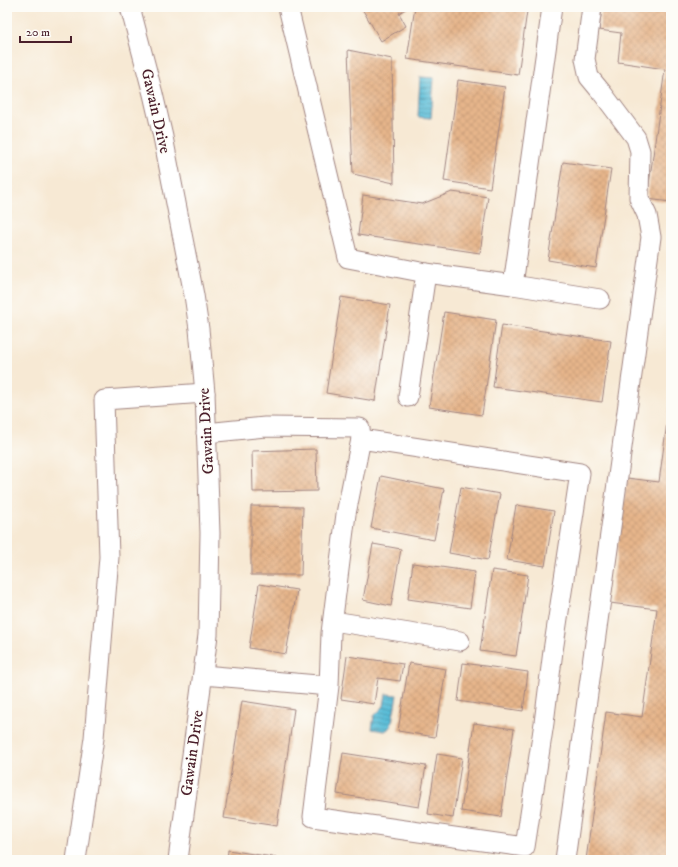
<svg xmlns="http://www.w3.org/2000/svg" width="678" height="867" font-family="'IM FELL DW Pica',serif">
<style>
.water{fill:url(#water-rules);stroke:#526e82}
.building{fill:url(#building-cross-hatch)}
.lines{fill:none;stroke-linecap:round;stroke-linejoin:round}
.minor-casing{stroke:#a08480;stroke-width:21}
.minor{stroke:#fff;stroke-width:19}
.labels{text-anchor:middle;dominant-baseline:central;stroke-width:3;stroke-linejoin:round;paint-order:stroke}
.street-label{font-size:16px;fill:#4a1f2b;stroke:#fdfcf7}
</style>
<defs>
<pattern id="water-rules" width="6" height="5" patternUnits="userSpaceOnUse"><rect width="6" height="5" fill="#5abdd8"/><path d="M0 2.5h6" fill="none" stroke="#4c99af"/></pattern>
<pattern id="building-cross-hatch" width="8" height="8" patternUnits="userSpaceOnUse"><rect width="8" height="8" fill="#e6b58b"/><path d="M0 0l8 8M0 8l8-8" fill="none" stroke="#c79b78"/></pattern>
</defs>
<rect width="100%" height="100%" fill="#fdfcf7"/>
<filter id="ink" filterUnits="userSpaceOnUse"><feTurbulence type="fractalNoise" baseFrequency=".025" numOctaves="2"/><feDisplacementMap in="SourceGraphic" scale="8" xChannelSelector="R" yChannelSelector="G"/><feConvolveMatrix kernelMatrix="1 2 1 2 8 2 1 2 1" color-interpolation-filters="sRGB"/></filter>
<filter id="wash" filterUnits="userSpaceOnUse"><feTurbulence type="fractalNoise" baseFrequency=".012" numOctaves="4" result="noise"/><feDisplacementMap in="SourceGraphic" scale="16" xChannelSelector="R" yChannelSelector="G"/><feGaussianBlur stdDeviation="0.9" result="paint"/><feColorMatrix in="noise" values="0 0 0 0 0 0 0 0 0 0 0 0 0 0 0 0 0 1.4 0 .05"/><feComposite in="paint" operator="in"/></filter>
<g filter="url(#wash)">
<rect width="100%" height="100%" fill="#f7e9d4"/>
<g class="water">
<path d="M420,77l14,1 -3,40 -13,-1z"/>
<path d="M386,694l11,1 -6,32 -6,4 -13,-2 2,-13 10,-10z"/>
</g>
<g id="blocks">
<g class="building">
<path d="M361,7h48l-10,6 7,13 -25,15z"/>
<path d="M415,7h83l29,4 -9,64 -111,-16z"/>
<path d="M602,7h69v195l-24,-3 18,-130 -47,-7 3,-29 -22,-3z"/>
<path d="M348,50l44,9 2,124 -41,-9z"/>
<path d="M458,80l47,7 -15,101 -46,-7z"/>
<path d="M563,162l48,7 -15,99 -48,-8z"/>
<path d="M452,192l36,5 -8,56 -122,-18 5,-40 59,9z"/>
<path d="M341,297l49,8 -15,96 -49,-8z"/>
<path d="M444,312l52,8 -14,95 -53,-8z"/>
<path d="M502,325l109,16 -9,61 -109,-15z"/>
<path d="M670,400h1v460h-85l20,-148 36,5 15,-108 -47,-6 17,-125 32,4z"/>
<path d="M316,449l1,42 -64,1 -1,-41z"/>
<path d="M381,476l63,13 -10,51 -63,-12z"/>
<path d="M461,487l39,7 -12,66 -39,-7z"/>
<path d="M516,505l38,6 -9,55 -38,-6z"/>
<path d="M251,506l52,1 -2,68h-50z"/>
<path d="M373,544l28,5 -10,57 -28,-6z"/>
<path d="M413,563l62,9 -5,36 -62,-9z"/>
<path d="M492,570l36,5 -12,81 -36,-5z"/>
<path d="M259,584l38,6 -11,64 -37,-6z"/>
<path d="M347,656l56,8 -3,17 -22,-3 -4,26 -33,-5z"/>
<path d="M409,663l37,6 -11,68 -37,-6z"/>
<path d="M463,663l65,9 -5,39 -65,-10z"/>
<path d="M242,701l52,8 -17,117 -53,-8z"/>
<path d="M474,723l40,6 -13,88 -40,-6z"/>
<path d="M343,753l83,13 -7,41 -82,-13z"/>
<path d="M437,754l25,4 -9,60 -25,-4z"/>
<path d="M228,850l51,8v2h-52z"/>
</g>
</g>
</g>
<g filter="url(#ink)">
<use href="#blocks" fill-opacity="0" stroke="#a08480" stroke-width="1"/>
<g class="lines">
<g class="minor-casing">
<g id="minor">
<path d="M130,7l23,87 10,43 31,158 5,34 6,64 5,140 -2,102 -30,225"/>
<path d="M288,7l60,251 78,15 87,12 87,14"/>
<path d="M513,285l39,-278"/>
<path d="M408,397l18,-124"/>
<path d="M206,433l59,-6 95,1 1,11"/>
<path d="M333,621l127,20"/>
<path d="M203,675l126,11 -16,131 212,30 19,-124 9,-72 27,-178 -219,-34 -15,75 -15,119 -2,53"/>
<path d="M76,860l18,-122 15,-181 -5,-157 101,-7"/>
<path d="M565,860l86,-623 -4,-22 -8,-17 1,-47 -4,-13 -33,-44 -14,-17 -4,-18 7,-52"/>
</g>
</g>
<use href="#minor" class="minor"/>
</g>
</g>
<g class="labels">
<g class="street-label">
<text transform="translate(156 111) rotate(77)">Gawain Drive</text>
<text transform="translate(206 431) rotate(-93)">Gawain Drive</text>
<text transform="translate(192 753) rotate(-82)">Gawain Drive</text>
</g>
</g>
<rect width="678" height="867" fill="none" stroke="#fdfcf7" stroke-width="24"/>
<path d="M20 36v6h51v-6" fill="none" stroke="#4a1f2b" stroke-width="2"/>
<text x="26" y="36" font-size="12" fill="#4a1f2b" stroke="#fdfcf7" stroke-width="3" paint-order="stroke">20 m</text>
</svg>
